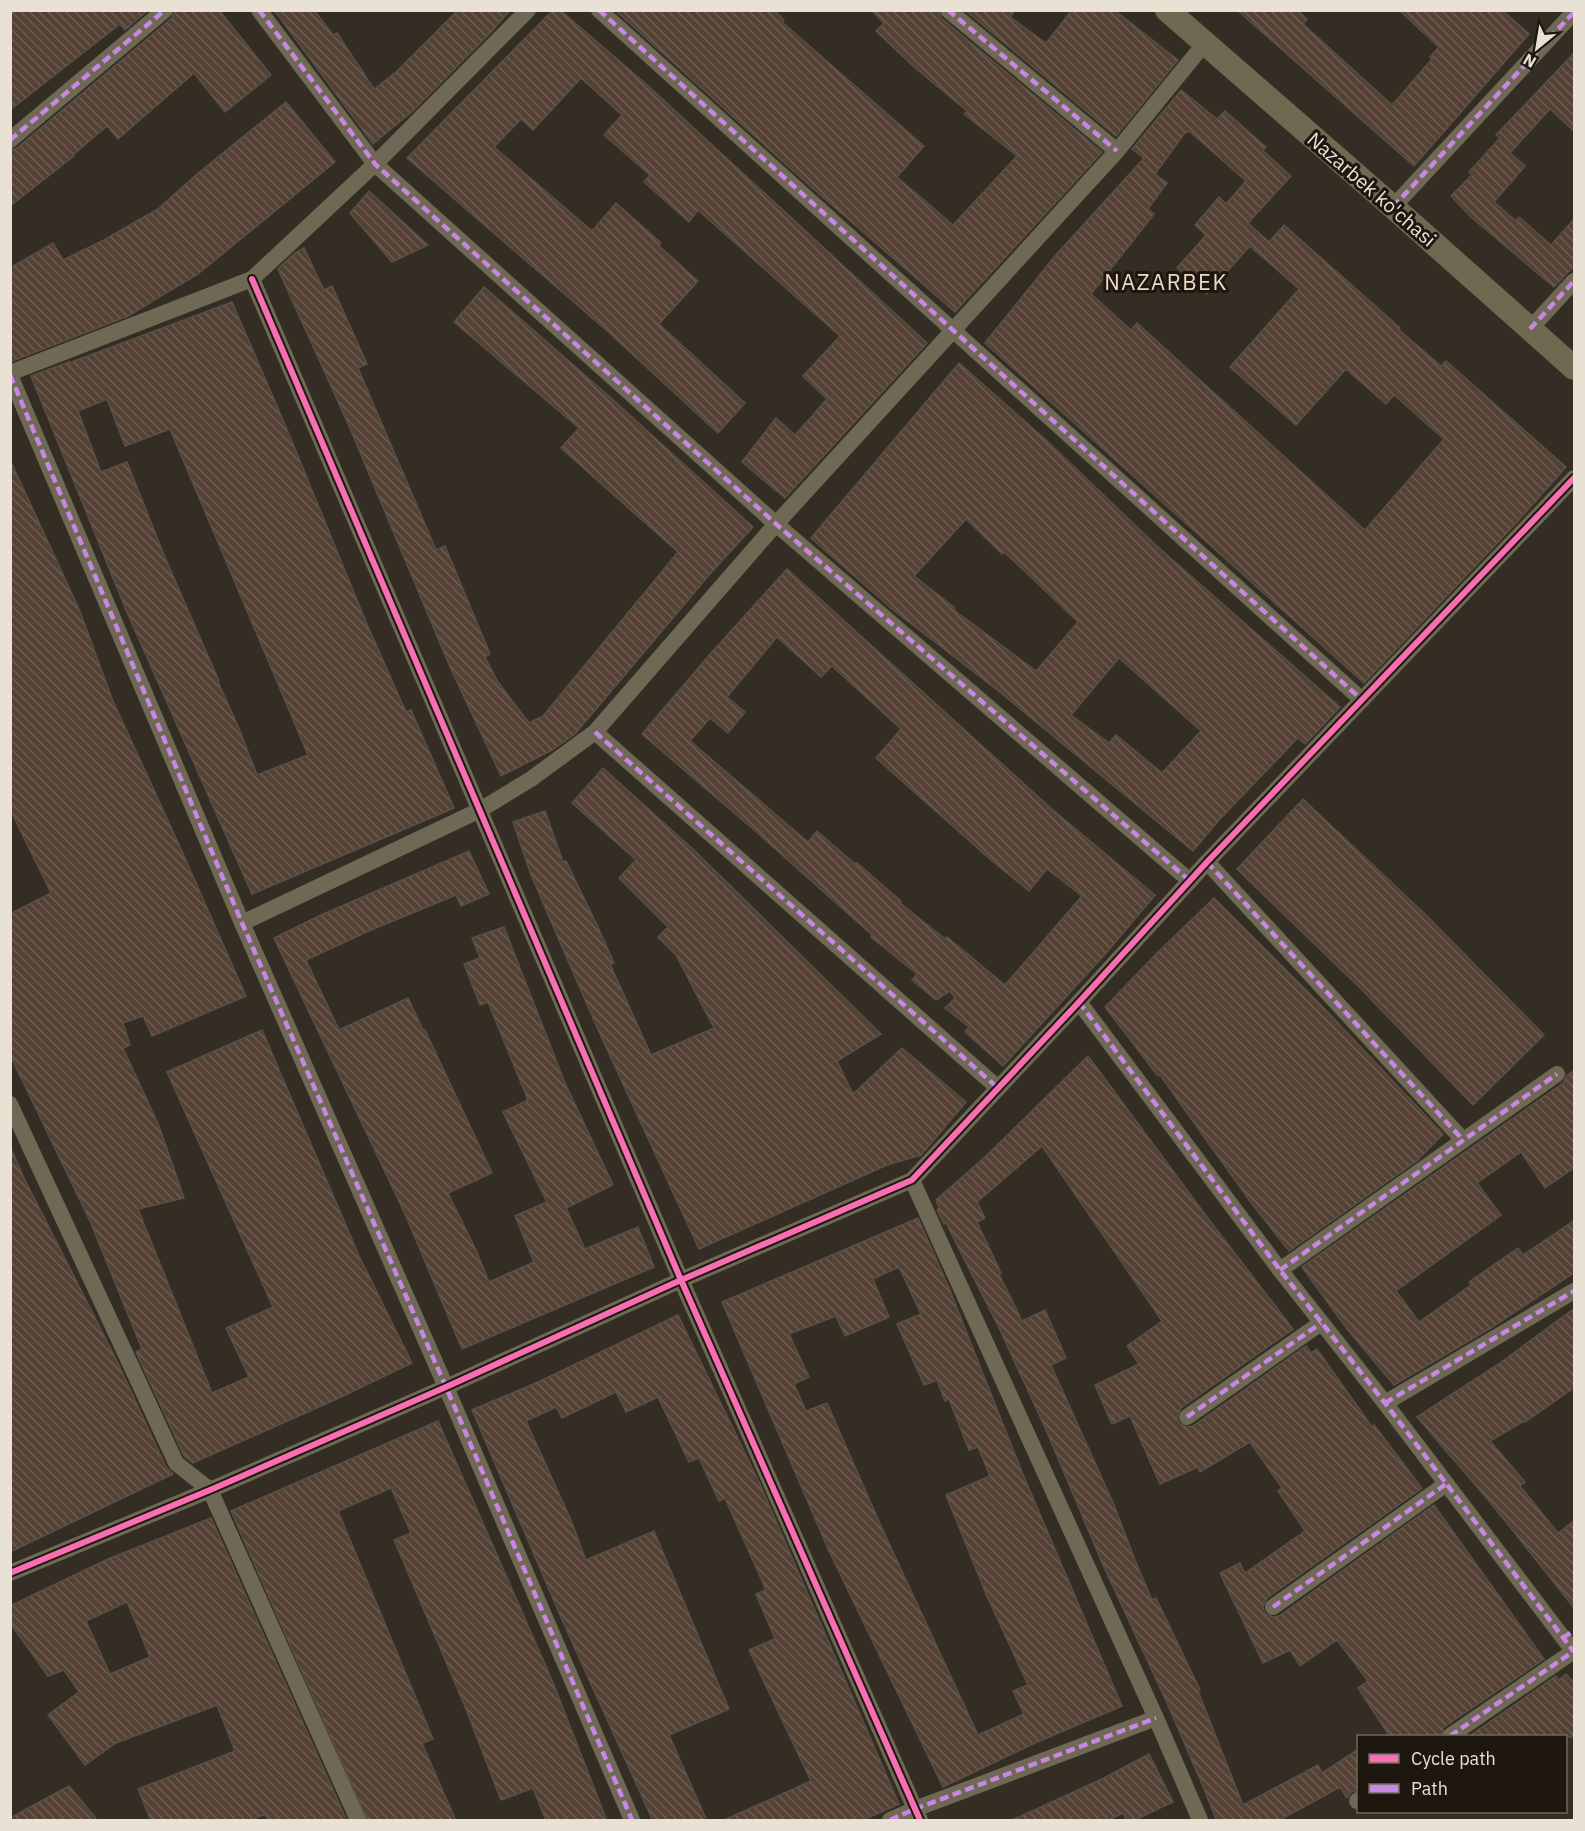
<svg xmlns="http://www.w3.org/2000/svg" width="1585" height="1831" font-family="'IBM Plex Sans',sans-serif">
<style>
.building{fill:url(#building-back-hatch);stroke:#575049;stroke-width:1.5;fill-rule:evenodd}
.lines{fill:none;stroke-linecap:round;stroke-linejoin:round}
.minor{stroke:#6f6854;stroke-width:16}
.secondary{stroke:#716852;stroke-width:24}
.quiet{stroke:#c787e3;stroke-width:4.5;stroke-dasharray:9 4.5;stroke-linecap:butt}
.cycleway-casing{stroke:#1e170f;stroke-width:10}
.cycleway{stroke:#f96db3;stroke-width:6}
.labels{text-anchor:middle;dominant-baseline:central;stroke-width:6;stroke-linejoin:round;paint-order:stroke}
.street-label{font-size:20px;fill:#eae1d5;stroke:#1e170f}
.quarter-label{font-size:22px;letter-spacing:1.5px;fill:#ebd9c1;stroke:#1e170f}
</style>
<defs>
<pattern id="building-back-hatch" width="6" height="6" patternUnits="userSpaceOnUse" patternTransform="scale(1.5)"><rect width="6" height="6" fill="#544134"/><path d="M-1 5l2 2M0 0l6 6M5-1l2 2" fill="none" stroke="#6d5c50"/></pattern>
</defs>
<rect width="100%" height="100%" fill="#342d23"/>
<g class="building">
<path d="M10,10h138l-23,20 -5,-6 -110,86z"/>
<path d="M175,10h44l52,65 -46,37 -31,-39 -76,66 -11,-13 -34,29 1,1 -64,50v-56l7,-2 155,-130z"/>
<path d="M274,10h40l19,25 4,-2 37,56 22,-17 62,-62h52l-17,20 -79,80 -41,34z"/>
<path d="M553,10h7l85,73 282,260 -142,155 -43,-36 34,-44 19,17 32,-36 -24,-23 37,-40 -142,-126 -9,12 -45,-40 6,-7 -46,-40 18,-20 -41,-37 -48,52 -12,-11 -27,28 98,84 24,-28 45,40 -2,3 39,35 -39,43 86,79 -27,30 -113,-104 -198,-171z"/>
<path d="M615,10h159l10,10 -2,2 142,124 -27,31 56,48 64,-69 -53,-42 3,-3 -53,-44 -38,-36 8,-8 -13,-13h67l3,8 161,134 -147,160 -154,-134z"/>
<path d="M965,10h50l-5,7 36,26 26,-33h42l64,50 -62,76z"/>
<path d="M1237,10h60l10,9 -4,5 89,81 40,-46 -2,-2 9,-10 -40,-37h103l27,24 -115,132z"/>
<path d="M1575,52v80l-25,-23 -40,44 15,13 -31,36 22,19 3,-4 32,28 24,-27v47l-21,22 -83,-70 -20,-21 21,-21 -3,-3 31,-34 -4,-3z"/>
<path d="M1181,90l36,29 8,-8 41,36 -3,4 28,25 -43,47 21,19 15,-17 116,103 -1,2 42,36 5,-5 120,106 -48,54 -154,162 -379,-340 70,-87 89,-98 -12,-9zM1189,131l57,50 -20,23 -7,-7 -24,28 11,10 -29,33 30,26 43,-48 49,43 -69,78 66,58 50,-56 40,35 8,-9 50,44 -79,91 -228,-207 -6,7 -40,-36 63,-80 -6,-5 19,-26 -12,-9 29,-40z"/>
<path d="M286,102l49,60 -137,112 -70,42 -118,46v-94l43,-25 10,17 41,-20 54,-31 39,-35z"/>
<path d="M369,191l59,54 -36,17 -42,-49z"/>
<path d="M304,248l20,42 8,-4 35,78 -9,4 78,182 9,-4 45,108 -5,3 13,25 31,41 14,-7 135,-164 -117,-104 18,-20 -125,-106 30,-35 127,111 142,129 -43,47 -135,160 -23,16 -51,26 -51,-109 -101,-241 -71,-157 18,-17z"/>
<path d="M232,302l57,132 77,188 40,90 5,-2 43,98 -202,86 -126,-284 -95,-234 38,-14v1zM107,399l18,47 45,-17 138,326 -51,20 -19,-49 -20,-44 1,-1 -55,-126 -37,-93 -26,10 -23,-61z"/>
<path d="M959,363l87,77 113,108 181,159 -35,37 -7,-6 -79,82 -26,31 -197,-162 -104,-80 -81,-71zM966,519l36,35 2,-2 29,27 45,43 -42,49 -82,-61 1,-2 -41,-32zM1119,658l82,73 -39,42 -46,-38 -7,8 -38,-28z"/>
<path d="M10,460l69,149 34,92 68,148 65,147 -94,40 -9,-20 -20,7 7,22 -7,3 36,78 25,72 -46,11 74,184 37,-16 -23,-49 47,-21 -106,-235 95,-42 98,228 52,105 -73,35 -146,65 -9,-7 -48,-104 6,-3 -52,-128 -80,-166v-141l41,-21 -41,-84z"/>
<path d="M787,569l267,242 101,84 -48,57 -104,114 -38,-34 4,-5 -24,-19 10,-10 -5,-7 -14,9 -24,-20 5,-6 -46,-37 1,-2 -119,-106 -111,-95 69,-81zM777,637l44,40 11,-11 69,63 -25,29 115,102 38,31 18,-22 35,27 -77,89 -58,-48 -2,2 -46,-37 2,-1 -44,-38 -2,1 -38,-33 -9,11 -118,-101 20,-23 18,15 17,-21 -18,-15z"/>
<path d="M603,768l93,84 185,182 -44,27 16,33 49,-46 64,54 -45,53 -34,10 -188,84 -104,-226 -64,-148 -18,-53 32,-11 18,51 3,-1 31,64 17,38 -4,1 41,91 63,-27 -38,-73 -18,-18 10,-10 -49,-49 17,-18 -64,-57z"/>
<path d="M1303,799l124,117 117,119 -71,70 -112,-116 -124,-120z"/>
<path d="M469,851l20,43 -28,12 -5,-11 -85,35 -65,30 33,70 69,-32 15,32h2l67,143 -44,20 28,57 13,32 45,-20 -19,-46 32,-14 -44,-90 25,-12 -40,-98 -8,3 -16,-41 16,-6 -8,-20 32,-11 61,156 48,102 -47,23 19,41 53,-22 16,40 -192,82 -57,-135 -131,-276 47,-23z"/>
<path d="M1214,898l106,106 123,130 -25,26 -129,91 -37,-47 -92,-129 -2,1 -53,-69 51,-53z"/>
<path d="M1088,1056l119,161 86,112 -112,79 -4,9 2,6 8,4 6,-1 113,-80 5,7 6,-4 55,78 2,-2 48,63 -155,110 -4,9 2,7 8,3 6,-1 155,-111 110,154 -100,68 -4,10h-50l-32,-49 10,-7 -31,-41 -37,26 -10,-16 -27,13 -43,-90 20,-10 5,10 60,-42 -27,-40 4,-3 -32,-46 -50,30 -2,-5 -38,17 -30,-68 -18,8 -17,-39 44,-21 -12,-18 35,-25 -120,-175 -65,56 8,16 -8,4 24,51 -2,1 23,47 23,-11 21,48 -15,7 63,140 21,55 17,40 4,-2 44,92 -2,1 45,114 75,-40 4,8 37,-24v41l-8,2 -4,6 -7,-11 -62,34h-65l3,-2 -14,-35 -35,-81 -64,-138 -57,-135 -46,-100 -54,-107 -2,1 -7,-14 2,-2 -3,-8 50,-44z"/>
<path d="M1575,1070v97l-30,21 -24,-36 -44,31 24,32 -105,76 23,31 52,-37 -2,-3 49,-34 5,7 52,-35v52l-81,54 -100,59 -47,-56 -45,-62 261,-184 4,-8z"/>
<path d="M10,1146l14,32 93,183 49,106 7,7 -163,78z"/>
<path d="M918,1218l31,70 73,184 100,234 -87,37 -92,44 -114,-236 -107,-249zM899,1267l22,47 -24,10 27,61 13,-5 8,21 4,-2 20,51 9,-3 12,29 -44,19 40,99 42,91 -15,6 11,23 -46,21 -97,-209 -54,-123 -21,8 -12,-27 15,-7 -20,-43 47,-18 9,20 44,-19 -16,-38z"/>
<path d="M1575,1308v79l-50,35 -1,-1 -34,20 35,41 -5,4 38,47 17,-13v89l-85,-107 -73,-85 80,-52z"/>
<path d="M678,1315l82,169 139,320 -38,17h-139l89,-40 -62,-131 26,-11 -19,-45 10,-4 -41,-92 -6,3 -20,-43 -10,4 -31,-65 -32,15 -10,-20 -54,26 -6,-11 -30,14 45,99 15,40 68,-29 75,178 -60,26 38,86h-54l-90,-199 -91,-212 66,-28z"/>
<path d="M438,1421l114,259 55,141h-61l-13,-33 -32,12 -35,-91 -72,-169 17,-7 -20,-45 -53,23 95,228 -11,4 34,78h-88l-137,-310z"/>
<path d="M211,1518l1,2 135,301h-79l-3,-7 -16,7h-98l-13,-32 97,-38 -18,-46 -101,38 -31,22 -37,-50 31,-23 -15,-22 -16,6 -38,-53v-17l98,-47zM127,1602l23,55 -40,17 -24,-53z"/>
<path d="M1566,1674l9,10v53h-107l88,-61 3,4z"/>
<path d="M1149,1754l24,48 -40,19h-6l-4,-8 -16,8h-97l94,-43z"/>
<path d="M69,1786l29,35h-88v-3z"/>
</g>
<g class="lines">
<g class="minor">
<path d="M259,10l116,154 401,360 414,357"/>
<path d="M599,10l763,690"/>
<path d="M948,10l169,141"/>
<path d="M10,140l155,-130"/>
<path d="M1393,207l181,-195"/>
<path d="M252,279l429,1001 239,540"/>
<path d="M1530,329l44,-48"/>
<path d="M10,373l242,-94 123,-115 153,-154"/>
<path d="M10,375l232,548 204,464 186,433"/>
<path d="M595,732l403,356"/>
<path d="M1207,862l256,278"/>
<path d="M242,923l238,-113 51,-31 64,-47 181,-208 341,-373 88,-108"/>
<path d="M1079,1002l201,268 105,133 189,249"/>
<path d="M10,1104l166,359 34,27 148,330"/>
<path d="M912,1180l244,538 44,102"/>
<path d="M1280,1270l277,-196"/>
<path d="M1385,1403l189,-112"/>
<path d="M1187,1417l134,-94"/>
<path d="M10,1573l200,-83 236,-103 235,-107 231,-100 167,-178 128,-140 367,-384"/>
<path d="M1273,1607l173,-123"/>
<path d="M1450,1736l124,-85"/>
<path d="M1357,1801l1,-1"/>
<path d="M890,1820l25,-11 241,-91"/>
</g>
<path class="secondary" d="M1167,10l226,197 181,161"/>
<g class="quiet">
<path d="M259,10l116,154 401,360 414,357"/>
<path d="M599,10l763,690"/>
<path d="M948,10l169,141"/>
<path d="M10,140l155,-130"/>
<path d="M1393,207l181,-195"/>
<path d="M1530,329l44,-48"/>
<path d="M10,375l232,548 204,464 186,433"/>
<path d="M595,732l403,356"/>
<path d="M1207,862l256,278"/>
<path d="M1079,1002l201,268 105,133 189,249"/>
<path d="M1280,1270l277,-196"/>
<path d="M1385,1403l189,-112"/>
<path d="M1187,1417l134,-94"/>
<path d="M1273,1607l173,-123"/>
<path d="M1563,1638l11,-8"/>
<path d="M1450,1736l124,-85"/>
<path d="M1357,1801l1,-1"/>
<path d="M890,1820l25,-11 241,-91"/>
</g>
<g class="cycleway-casing">
<g id="cycleway">
<path d="M252,279l429,1001 239,540"/>
<path d="M10,1573l200,-83 236,-103 235,-107 231,-100 167,-178 128,-140 367,-384"/>
</g>
</g>
<use href="#cycleway" class="cycleway"/>
</g>
<g class="labels">
<g class="street-label">
<text transform="translate(1372 189) rotate(41)">Nazarbek ko'chasi</text>
</g>
<g class="quarter-label">
<text x="1166" y="281">NAZARBEK</text>
</g>
</g>
<rect width="1585" height="1831" fill="none" stroke="#eae1d5" stroke-width="24"/>
<rect x="1357" y="1735" width="210" height="78" fill="#1e170f" stroke="#70685e" stroke-width="1.5"/>
<rect x="1369" y="1754" width="30" height="9" fill="#f96db3" stroke="#70685e" stroke-width="1.5"/>
<text x="1411" y="1765" font-size="18" fill="#eae1d5">Cycle path</text>
<rect x="1369" y="1784" width="30" height="9" fill="#c787e3" stroke="#70685e" stroke-width="1.5"/>
<text x="1411" y="1795" font-size="18" fill="#eae1d5">Path</text>
<g transform="translate(1537 48) rotate(210)" stroke="#1e170f" stroke-width="4.5" paint-order="stroke">
<path d="M0-4.5L10 22L0 15L-10 22Z" fill="#eae1d5"/>
<text y="-9" font-size="16" font-weight="bold" text-anchor="middle" fill="#eae1d5">N</text>
</g>
</svg>
